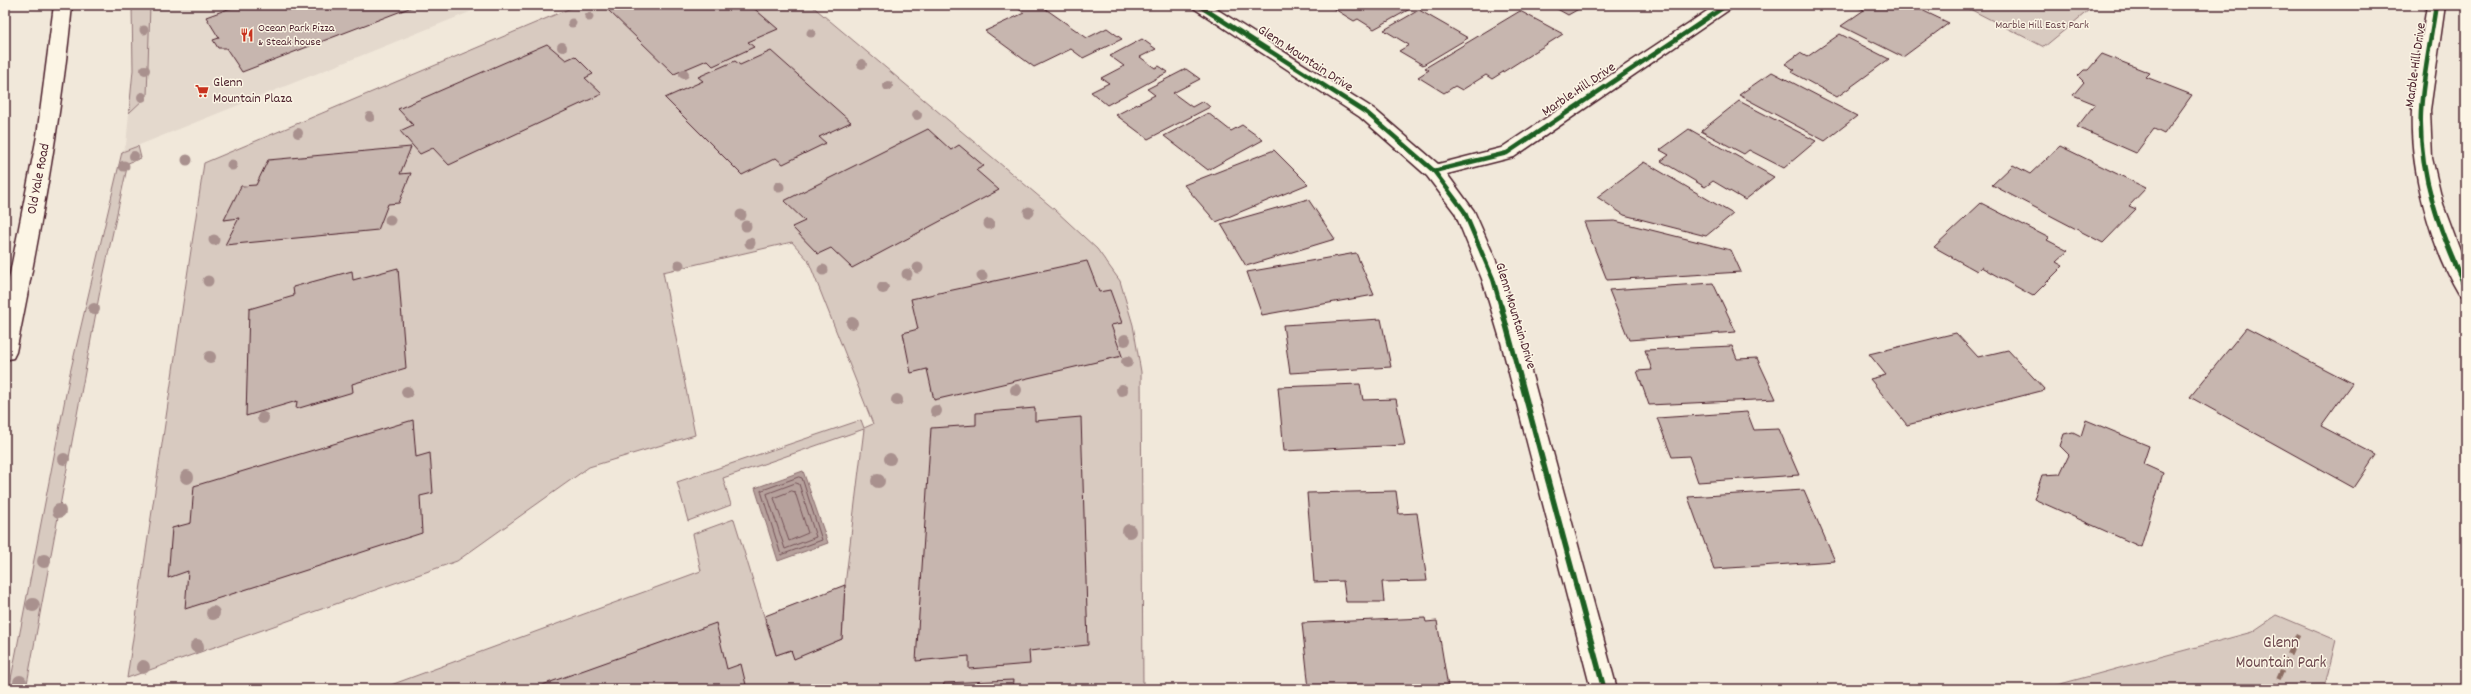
<svg xmlns="http://www.w3.org/2000/svg" width="2471" height="694" font-family="Dekko,sans-serif">
<style>
.built{fill:#e4d9cd}
.green{fill:#d8cac0;stroke:#917476}
.water{fill:#b6a19c;stroke:#8b6d6f}
.lines{fill:none;stroke-linecap:round;stroke-linejoin:round}
.shore{stroke:#755358;stroke-width:1}
.building{fill:#c7b6af;stroke:#4a1f2b}
.minor-casing{stroke:#4a1f2b;stroke-width:3}
.secondary-casing{stroke:#4a1f2b;stroke-width:3}
.minor{fill:#fcf5e5;fill-rule:evenodd}
.secondary{fill:#fcf5e5;fill-rule:evenodd}
.quiet{stroke:#8d6e63;stroke-width:4.5;stroke-dasharray:9 4.5;stroke-linecap:butt}
.cycleway-far1-casing{stroke:#fcf5e5;stroke-width:6}
.cycleway-casing{stroke:#fcf5e5;stroke-width:8}
.cycleway-far1{stroke:#1b5e20;stroke-width:4.5}
.cycleway{stroke:#1b5e20;stroke-width:5.5}
.tree{fill:#a9918e}
.labels{text-anchor:middle;dominant-baseline:central;stroke-width:3;stroke-linejoin:round;paint-order:stroke}
.far-park-label{font-size:12px;fill:#6e4a50;stroke:#fcf5e5}
.far-poi-label{font-size:12px;fill:#4a1f2b;stroke:#fcf5e5;text-anchor:start}
.street-label{font-size:14px;fill:#4a1f2b;stroke:#fcf5e5}
.poi-label{font-size:14px;fill:#4a1f2b;stroke:#fcf5e5;text-anchor:start}
.near-park-label{font-size:17px;fill:#6e4a50;stroke:#fcf5e5}
</style>
<rect width="100%" height="100%" fill="#f1e8da"/>
<filter id="ink" filterUnits="userSpaceOnUse"><feTurbulence type="fractalNoise" baseFrequency=".025" numOctaves="2"/><feDisplacementMap in="SourceGraphic" scale="8" xChannelSelector="R" yChannelSelector="G"/><feConvolveMatrix kernelMatrix="1 2 1 2 8 2 1 2 1" color-interpolation-filters="sRGB"/></filter>
<g filter="url(#ink)">
<path class="built" d="M132,5h355l-365,147 4,-7 7,-75z"/>
<g class="green">
<path d="M132,5h18l-3,91 -18,17 4,-43z"/>
<path d="M578,5h233l243,204 43,40 23,32 13,44 8,47 2,317h-763l321,-118 -8,-37 41,-15 42,136 15,-5 3,8 48,-19 3,-54 19,-156 -141,49 8,27 -43,16 -11,-39 184,-62 3,8 9,-4 -65,-164 -16,-18 -129,30 32,163 -106,32 -132,94 -330,117 77,-515z"/>
<path d="M1962,5h133l-51,42z"/>
<path d="M138,146l3,12 -13,5 -28,128 -74,398h-17l61,-316 52,-221z"/>
<path d="M2277,615l59,25 -12,49h-282l210,-57z"/>
</g>
<path class="water" d="M803,471l25,72 -50,18 -23,-73z"/>
<g class="lines">
<g class="shore">
<path d="M799,477l3,1 20,62 -41,15 -20,-64z"/>
<path d="M796,483l3,1 17,53 -31,12 -18,-55z"/>
<path d="M792,491l3,1 13,41 -19,8 -15,-43z"/>
</g>
</g>
<g class="building">
<path d="M239,5h178l-175,67 -16,-24h-8l-5,-8 6,-2 -13,-21z"/>
<path d="M616,5h134l28,24 -30,13 6,5 -41,19 -6,-6 -33,14 -67,-65z"/>
<path d="M1013,5h27l47,33 20,-10 15,11 -39,19 -12,-9 -37,18 -49,-36 39,-18z"/>
<path d="M1328,5h89l-43,24 -16,-10 -4,2z"/>
<path d="M1550,5h32l2,1 -16,9z"/>
<path d="M1860,5h51l38,18 -46,34 -62,-31 23,-16 -7,-3z"/>
<path d="M1419,10l49,28 -45,27 -24,-14 10,-6 -25,-15z"/>
<path d="M1520,11l43,23 -71,45 -6,-4 -24,15 -7,-4 -11,7 -26,-16 11,-7 -4,-2z"/>
<path d="M1840,34l49,25 -52,38 -46,-25 4,-2 -10,-6 15,-11 7,4z"/>
<path d="M1142,39l14,10 -16,8 15,11 4,-2 9,6 -61,33 -16,-13 18,-9 -8,-5 23,-12 -14,-10z"/>
<path d="M547,44l19,16 9,-4 18,18 -8,4 17,16 -153,71 -16,-17 -13,6 -20,-23 13,-6 -15,-16z"/>
<path d="M771,51l80,71 -32,15 7,6 -43,21 -7,-6 -34,17 -77,-77 38,-17 -5,-4 37,-16 5,4z"/>
<path d="M2102,54l48,19 -4,4 46,18 -28,39 -10,-5 -18,24 -59,-26 18,-23 -22,-9 11,-13 -6,-6 6,-6h4z"/>
<path d="M1186,69l14,10 -27,14 19,14 11,-6 7,6 -62,32 -32,-24 39,-20 -8,-6z"/>
<path d="M1772,72l85,44 -32,25 -86,-46z"/>
<path d="M1739,101l77,40 -32,27 -35,-18 -5,4 -43,-23z"/>
<path d="M1208,113l23,18 11,-6 21,15 -55,30 -44,-34z"/>
<path d="M928,129l23,21 8,-5 25,21 -8,4 23,20 -147,78 -21,-20 -13,6 -26,-27 13,-6 -21,-20z"/>
<path d="M1689,129l85,48 -29,23 -32,-19 -8,6 -44,-26 8,-6 -9,-5z"/>
<path d="M2060,146l86,42 -17,18 7,3 -33,34 -111,-58 21,-20 17,9z"/>
<path d="M411,147l-11,27 11,-1 -12,30 -11,1 -10,26 -153,15 14,-27 -15,2 17,-34 15,-1 12,-25z"/>
<path d="M1274,150l34,34 -92,38 -32,-37z"/>
<path d="M1644,162l89,52 -27,22 -82,-21 -27,-18z"/>
<path d="M1308,199l27,40 -89,27 -25,-42z"/>
<path d="M1981,203l68,35 -2,2 21,11 -12,11 7,4 -30,30 -52,-29 -4,4 -43,-24z"/>
<path d="M1615,221l116,29 10,22 -134,8 -23,-58z"/>
<path d="M1356,253l18,42 -112,20 -15,-43z"/>
<path d="M1087,261l12,31 11,-2 12,33 -11,2 11,31 -188,44 -7,-31 -16,4 -8,-40 15,-4 -7,-30z"/>
<path d="M398,268l8,100 -54,16 1,8 -57,17 1,-8 -51,15 3,-107 45,-13 -1,-9 59,-16 1,9z"/>
<path d="M1713,283l23,49 -107,8 -20,-50z"/>
<path d="M1381,319l10,48 -101,6 -7,-48z"/>
<path d="M2246,328l106,55 -31,43 55,29 -22,33 -164,-91z"/>
<path d="M1956,333l22,24 30,-7 37,40 -138,35 -37,-46 16,-4 -17,-21z"/>
<path d="M1732,346l5,13 20,-1 19,41 -127,6 -12,-34 15,-1 -7,-20z"/>
<path d="M1360,384l3,16 33,-1 9,46 -121,6 -6,-64z"/>
<path d="M1035,408v13l46,-4 7,228 -59,6 1,13 -61,5v-13l-53,5 15,-233 45,-3v-12z"/>
<path d="M1747,412l7,18 25,-1 20,46 -101,7 -9,-26 -17,1 -15,-39z"/>
<path d="M413,420l3,37 14,-4 3,40 -13,3 2,37 -237,76 3,-38 -20,7 4,-50 19,-5 3,-37z"/>
<path d="M2086,420l63,26 -6,18 20,9 -22,74 -107,-48 8,-24 18,-1 9,-19 -9,-9 4,-12 9,-2 8,4z"/>
<path d="M1804,490l31,71 -121,8 -26,-72z"/>
<path d="M1396,491l3,23 18,-1 10,68 -45,1 2,20h-38l-3,-21 -29,1 -7,-89z"/>
<path d="M845,585l-3,54 -48,20 -3,-9 -15,5 -11,-39z"/>
<path d="M1425,618l1,4 11,-1 11,66h-8v2h-131l-7,-66z"/>
<path d="M716,623l11,46 14,-5 6,25h-216z"/>
<path d="M1013,680l-1,9h-69l1,-6z"/>
</g>
<g class="lines">
<g class="minor-casing">
<g id="minor">
<path d="M1189,5h21l164,104 64,55 63,-16 215,-143h20l-222,152 -67,17 27,37 30,68 19,63 94,347h-26l-90,-347 -19,-63 -27,-66 -28,-37 -67,-59z"/>
<path d="M2427,5h18l-15,105 2,48 11,47 23,62v30l-7,-3c-29,-49 -50,-127 -47,-184 2,-34 10,-70 15,-105z"/>
</g>
</g>
<g class="secondary-casing">
<path id="secondary" d="M54,5h18c-11,117 -33,232 -56,347l-3,6 -8,2v-61l32,-163z"/>
</g>
<use href="#minor" class="minor"/>
<use href="#secondary" class="secondary"/>
<path class="quiet" d="M2270,689l6,-4 22,-51"/>
<g class="cycleway-far1-casing">
<g id="cycleway-far1">
<path d="M1198,5l169,108 67,58 30,40 29,68 8,28"/>
<path d="M2436,5c-5,35 -13,71 -15,106 -3,62 19,122 45,178"/>
<path d="M1434,171l73,-18 220,-148"/>
</g>
</g>
<g class="cycleway-casing">
<path id="cycleway" d="M1501,306l103,383"/>
</g>
<use href="#cycleway-far1" class="cycleway-far1"/>
<use href="#cycleway" class="cycleway"/>
</g>
<g class="tree">
<circle cx="589" cy="17" r="4.5"/>
<circle cx="572" cy="23" r="4.5"/>
<circle cx="144" cy="30" r="4.5"/>
<circle cx="811" cy="33" r="4.5"/>
<circle cx="562" cy="47" r="5"/>
<circle cx="862" cy="64" r="5"/>
<circle cx="145" cy="70" r="5"/>
<circle cx="684" cy="74" r="5"/>
<circle cx="888" cy="86" r="5"/>
<circle cx="142" cy="97" r="5"/>
<circle cx="917" cy="115" r="5"/>
<circle cx="370" cy="117" r="5"/>
<circle cx="298" cy="133" r="5"/>
<circle cx="134" cy="156" r="5"/>
<circle cx="187" cy="160" r="5.5"/>
<circle cx="232" cy="165" r="5.5"/>
<circle cx="124" cy="166" r="5.5"/>
<circle cx="779" cy="187" r="5.5"/>
<circle cx="1029" cy="212" r="5.5"/>
<circle cx="741" cy="215" r="5.5"/>
<circle cx="390" cy="220" r="5.5"/>
<circle cx="989" cy="224" r="5.5"/>
<circle cx="746" cy="226" r="5.5"/>
<circle cx="214" cy="240" r="5.5"/>
<circle cx="750" cy="243" r="5.5"/>
<circle cx="679" cy="265" r="5.5"/>
<circle cx="918" cy="268" r="5.5"/>
<circle cx="823" cy="270" r="5.5"/>
<circle cx="907" cy="274" r="5.5"/>
<circle cx="982" cy="276" r="5.5"/>
<circle cx="208" cy="281" r="5.5"/>
<circle cx="883" cy="288" r="6"/>
<circle cx="94" cy="309" r="6"/>
<circle cx="852" cy="323" r="6"/>
<circle cx="1125" cy="340" r="6"/>
<circle cx="210" cy="357" r="6"/>
<circle cx="1127" cy="362" r="6"/>
<circle cx="1016" cy="390" r="6"/>
<circle cx="1122" cy="390" r="6"/>
<circle cx="407" cy="392" r="6"/>
<circle cx="897" cy="400" r="6"/>
<circle cx="936" cy="411" r="6"/>
<circle cx="263" cy="418" r="6"/>
<circle cx="64" cy="459" r="6"/>
<circle cx="890" cy="459" r="6"/>
<circle cx="187" cy="477" r="7"/>
<circle cx="878" cy="481" r="7"/>
<circle cx="59" cy="511" r="7"/>
<circle cx="1129" cy="531" r="7"/>
<circle cx="44" cy="561" r="7"/>
<circle cx="33" cy="605" r="7"/>
<circle cx="213" cy="613" r="7"/>
<circle cx="197" cy="646" r="7"/>
<circle cx="143" cy="667" r="7"/>
<circle cx="20" cy="682" r="7"/>
</g>
</g>
<defs>
<g id="restaurant-bare" transform="scale(1.08)"><path d="M-5-6h1v4h1v-4h1v4h1v-4h1v5L-1.5 .5V6h-2V.5L-5-1ZM5-6V6H3V1.5H1.5Q1.5-4 5-6Z" fill="#c8321e" stroke="#fcf5e5" stroke-width="2.5" paint-order="stroke"/></g>
<g id="supermarket-bare" transform="scale(1.08)"><path d="M-6-5.5h2.5l.6 2H6L4.5 2H-2.5L-4.4-4H-6ZM-1.5 3.2a1.3 1.3 0 1 0 .1 0ZM3 3.2a1.3 1.3 0 1 0 .1 0Z" fill="#c8321e" stroke="#fcf5e5" stroke-width="2.5" paint-order="stroke"/></g>
</defs>
<g fill-rule="evenodd">
<use href="#restaurant-bare" x="247" y="35"/>
<use href="#supermarket-bare" x="202" y="91"/>
</g>
<g class="labels">
<g class="far-park-label">
<text x="2042" y="25">Marble Hill East Park</text>
</g>
<g class="far-poi-label">
<text x="258" y="28">Ocean Park Pizza<tspan x="258" dy="14">&amp; Steak house</tspan></text>
</g>
<g class="street-label">
<text transform="translate(1305 59) rotate(33)">Glenn Mountain Drive</text>
<text transform="translate(2416 65) rotate(-82)">Marble Hill Drive</text>
<text transform="translate(1579 90) rotate(-34)">Marble Hill Drive</text>
<text transform="translate(39 179) rotate(-79)">Old Yale Road</text>
<text transform="translate(1515 316) rotate(73)">Glenn Mountain Drive</text>
</g>
<g class="poi-label">
<text x="213" y="83">Glenn<tspan x="213" dy="16">Mountain Plaza</tspan></text>
</g>
<g class="near-park-label">
<text x="2281" y="644">Glenn<tspan x="2281" dy="20">Mountain Park</tspan></text>
</g>
</g>
<rect width="2471" height="694" fill="none" stroke="#fcf5e5" stroke-width="20"/>
<rect x="10" y="10" width="2451" height="674" fill="none" stroke="#4a1f2b" stroke-width="1.5" filter="url(#ink)"/>
</svg>
